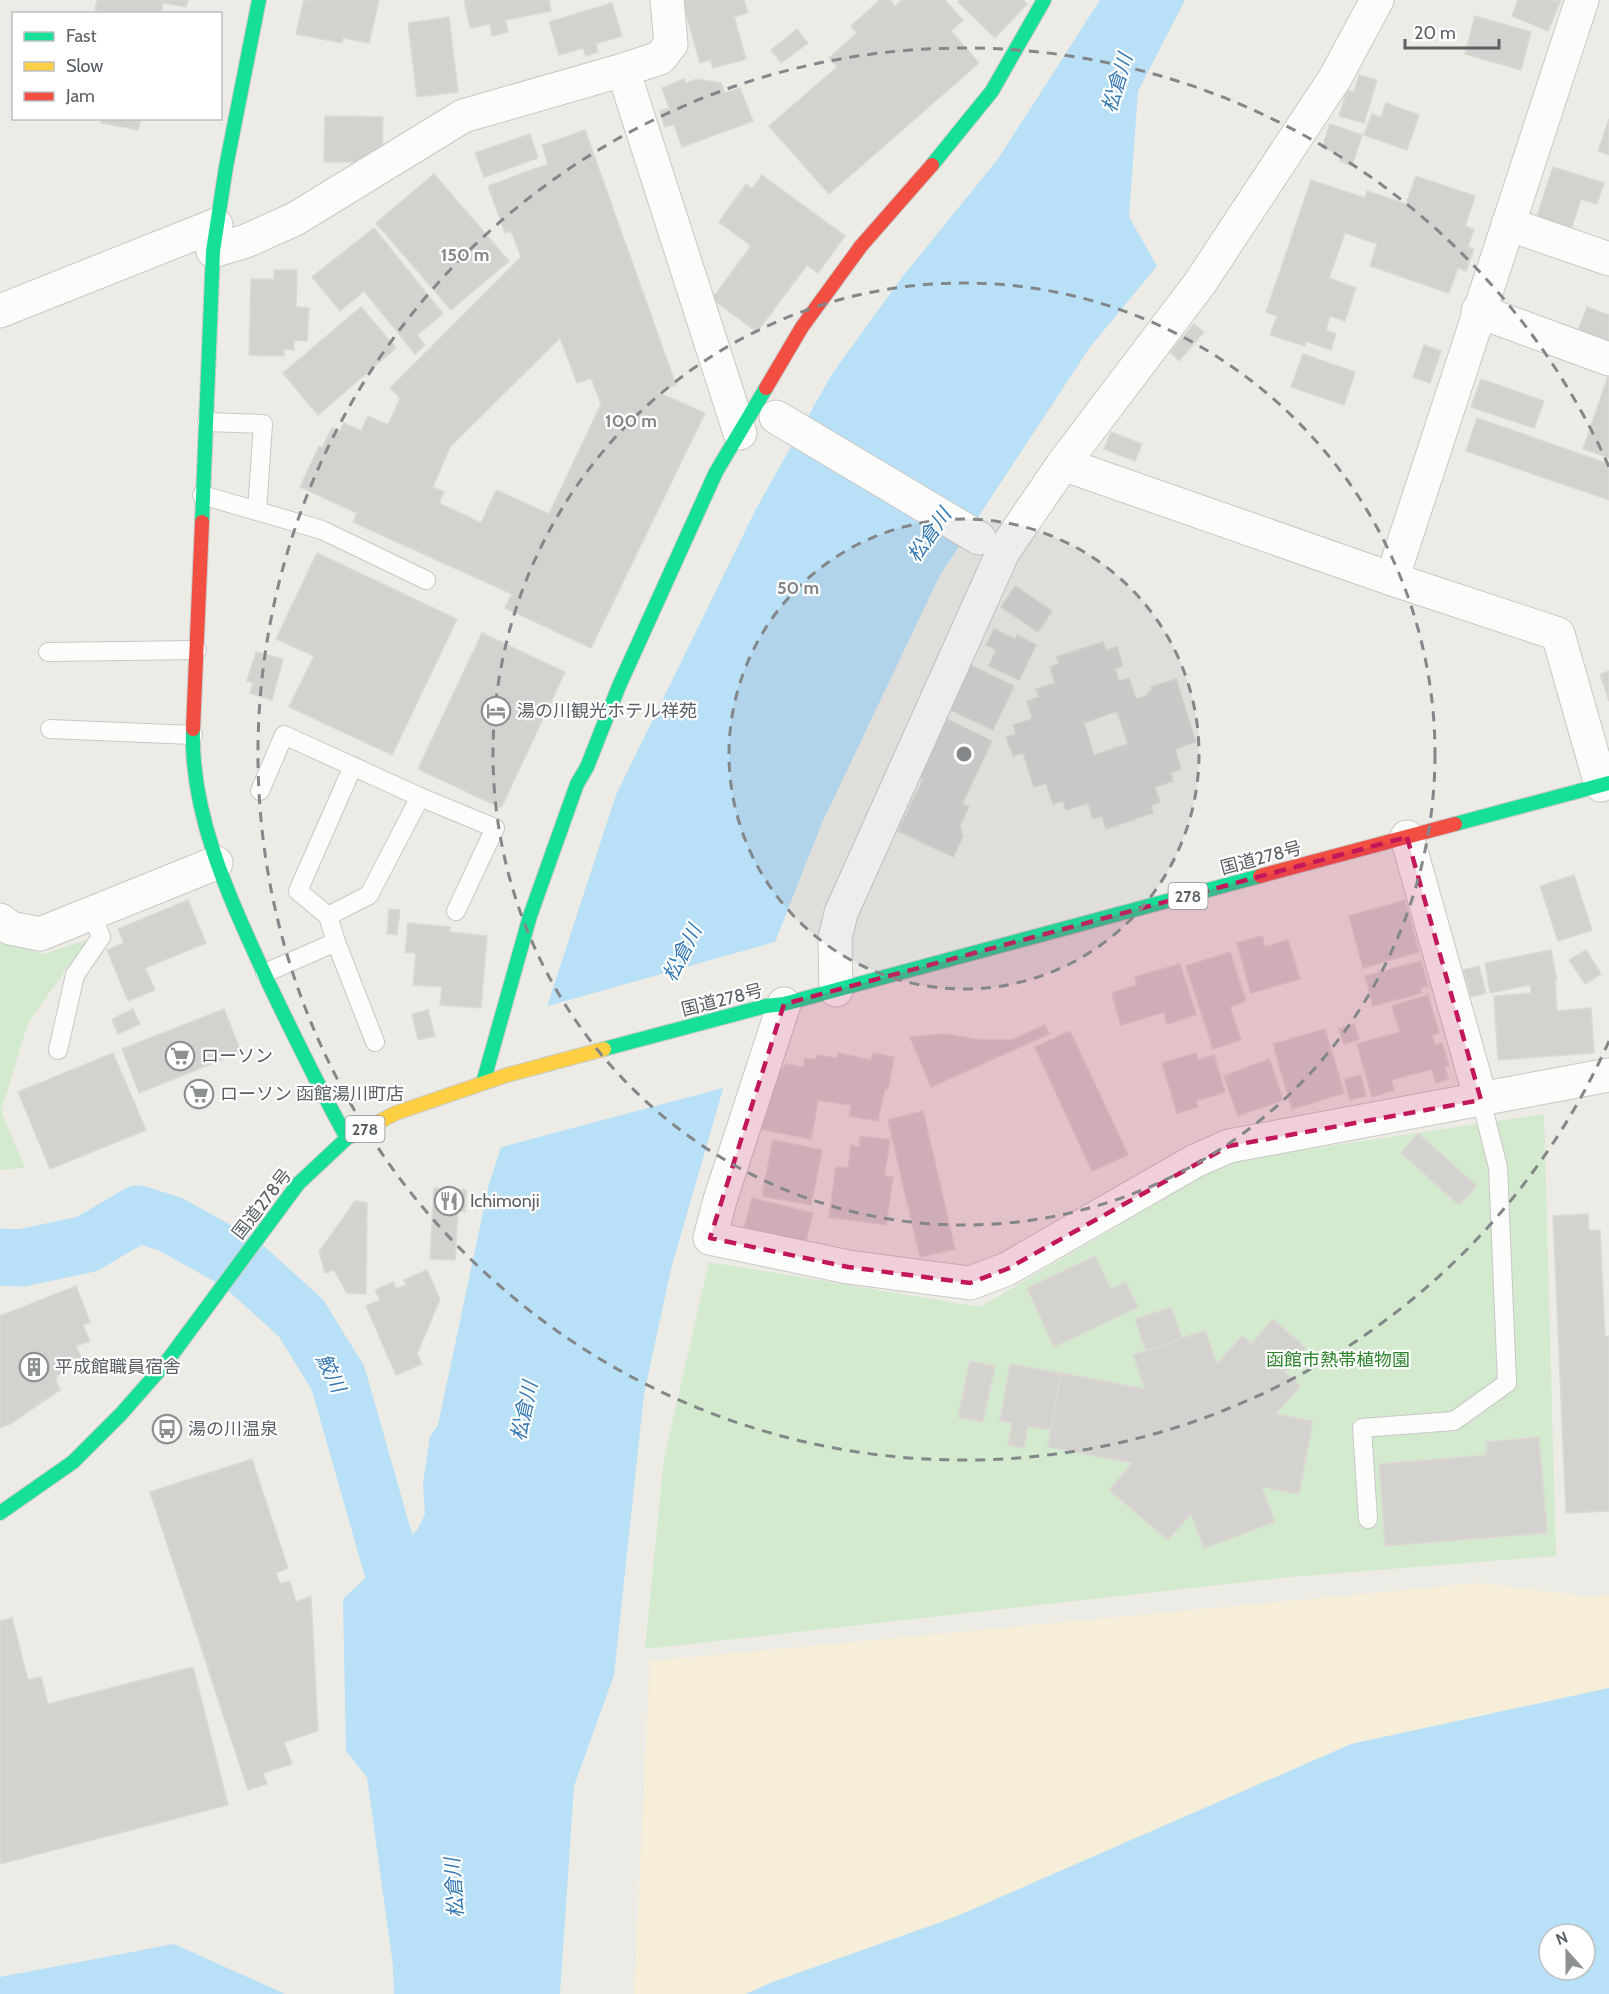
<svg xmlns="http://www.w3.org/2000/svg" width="1609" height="1994" font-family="Cabin,'Noto Sans JP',sans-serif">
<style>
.green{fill:#d3eace}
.sand{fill:#f6eed8}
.water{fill:#b8e0f7;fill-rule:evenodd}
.pier{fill:#ecebe5}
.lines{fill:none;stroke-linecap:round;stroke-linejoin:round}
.river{stroke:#b8e0f7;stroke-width:57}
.building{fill:#d3d2cf;stroke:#dcd9d4;stroke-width:1.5;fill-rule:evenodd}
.lane-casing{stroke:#c8c8c7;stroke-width:20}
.street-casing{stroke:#c8c8c7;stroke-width:35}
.fast-casing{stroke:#c9cac9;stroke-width:16}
.slow-casing{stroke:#c9cac9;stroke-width:16}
.jam-casing{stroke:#c9cac9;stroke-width:16}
.lane{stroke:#fcfcfb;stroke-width:18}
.street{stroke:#fcfcfb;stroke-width:33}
.fast{stroke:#16e098;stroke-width:14}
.slow{stroke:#ffcf43;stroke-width:14}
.jam{stroke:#f24e42;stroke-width:14}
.marked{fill:#c2185b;fill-opacity:0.2;stroke:#c2185b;stroke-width:4.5;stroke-dasharray:12 8;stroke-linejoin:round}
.ring{fill:none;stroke:#848789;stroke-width:3;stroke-dasharray:10 8}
.labels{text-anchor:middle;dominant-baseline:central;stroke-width:4.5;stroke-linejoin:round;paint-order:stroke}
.shield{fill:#fff;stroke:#8c9093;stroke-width:1.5}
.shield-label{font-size:16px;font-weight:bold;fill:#5b6065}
.poi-label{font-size:18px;fill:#5b6065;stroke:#fff;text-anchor:start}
.street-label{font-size:18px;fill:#5b6065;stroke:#fff}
.park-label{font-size:18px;fill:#2c832b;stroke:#fff}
.water-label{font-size:20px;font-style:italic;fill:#3378b2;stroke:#fff}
.centre{fill:#848789;stroke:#fff;stroke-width:3}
.ring-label{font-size:18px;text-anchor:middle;font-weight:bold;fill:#848789;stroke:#fff;stroke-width:4.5;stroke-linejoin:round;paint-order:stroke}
</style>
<rect width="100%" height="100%" fill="#ecebe5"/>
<g class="green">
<path d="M0,938l43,16 44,-14 -59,83 -27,88 24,57 -25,2z"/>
<path d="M1544,1114l12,442 -267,21 -644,72 19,-191 45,-196 271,45 223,-131 39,-17z"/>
</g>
<path class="sand" d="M1479,1583l105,13 25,-1v93l-258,56 -396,173 -185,66 -24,11h-112l16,-333z"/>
<g class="water">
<path d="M1100,0h85l-47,91 -9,126 28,49 -67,81 -150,228 -118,248 -47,119 -50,140 -54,187 -27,125 -30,281 -40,111 -14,208h-166l-1,-28 -26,-189 -21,-26 -3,-152 75,-70 7,-15 -2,-30 7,-48 8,-11 51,-241 127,-389 140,-286 76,-135 71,-98 95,-117z"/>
<path d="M1609,1688v306h-863l24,-11 185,-66 396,-173zM1549,1934h36v36h-36z"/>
<path d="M174,1944l111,50h-285v-17z"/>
</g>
<path class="pier" d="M778,941l-51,146 -229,61 46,-141z"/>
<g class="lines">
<path class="river" d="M0,1257l21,1 66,-14 51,-30 32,10 70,39 61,55 37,60 72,253"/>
</g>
<g class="building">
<path d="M97,0h91l-2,7 -23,-4 -2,11h-50l-16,-4z"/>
<path d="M304,0h75l-10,43 -26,-5 -1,5 -46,-9z"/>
<path d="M464,0h85l2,11 -46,9 3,12 -16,4 -2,-12 -20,4z"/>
<path d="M682,0h62l4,13 -14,4 12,42 -33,9 -3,-8 -10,3z"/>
<path d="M880,0h10l5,6 7,-6h43l18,20 -12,11 28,32 -150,131 -60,-68 68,-59 -8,-9 28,-25 -6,-7z"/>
<path d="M960,0h63l4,4 -32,34 -37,-36z"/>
<path d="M1518,0h43l-13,31 -36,-15z"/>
<path d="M612,3l10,33 -26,8 2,8 -12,4 -3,-8 -24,7 -10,-33z"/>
<path d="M1475,16l56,16 -10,38 -56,-16z"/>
<path d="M449,17l9,75 -41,5 -9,-74z"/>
<path d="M797,29l11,14 -27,20 -10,-13z"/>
<path d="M1359,75l18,5 -13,43 -25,-7 8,-26 7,2z"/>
<path d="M684,79l2,4 11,-4 24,4 4,10 15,-5 13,33 -71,26 -8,-23 -9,3 -5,-16 9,-3 -7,-20z"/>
<path d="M1386,103l33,12 -12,35 -43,-15 8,-21 9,3z"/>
<path d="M325,116l58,1 -1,36 -10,9h-48z"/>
<path d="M102,118h39l-3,12 -37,-7z"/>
<path d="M1609,119v36l-11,-4z"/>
<path d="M1330,124l32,11 -10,31 -12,-5 2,-7 -20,-6z"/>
<path d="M585,130l91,255 -19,7 48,21 -114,235 -86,-40 7,-14 -159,-72 4,-9 -57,-26 19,-41 3,2 10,-20 8,3 4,-8 17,8 7,-15 20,9 12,-27 -10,-10 131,-131 -10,-26 -6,2 -17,-47 60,-22 -6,-19zM560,338l17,45 14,-5 10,26 -52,110 -53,-24 -15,33 -42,-20 5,-11 -11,-5 17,-40z"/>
<path d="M530,134l8,24 -54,19 -9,-24z"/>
<path d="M1553,167l51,16 -7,21 -16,-5 -10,31 -35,-11z"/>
<path d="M434,174l75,87 -58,49 -75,-87z"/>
<path d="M762,175l83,61 -27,37 -11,-8 -50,67 -45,-33 39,-53 -32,-24 27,-38 6,5z"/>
<path d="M1416,176l59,20 -10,30 9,3 -6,18 6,2 -8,22 -8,-3 -9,25 -79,-27 7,-22 -32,-11 -16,45 27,10 -11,33 -15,-5 -4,14 10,4 -5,16 -25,-9 -1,5 -35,-11 7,-19 -11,-4 45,-132 54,18 2,-7 39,13z"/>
<path d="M374,228l69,86 -26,21 8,10 -10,9 -51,-63 -24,20 -28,-34z"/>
<path d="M274,270h23l-1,37 13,1 -2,33 -13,-1v10l-10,-1v7l-35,-1 2,-76h23z"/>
<path d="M361,307l35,41 -78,67 -35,-42z"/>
<path d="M1587,307l22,8v27l-31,-11z"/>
<path d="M1194,324l10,8 -25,29 -9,-9z"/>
<path d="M1424,345l17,6 -11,32 -17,-6z"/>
<path d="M1303,354l52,18 -11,33 -53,-18z"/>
<path d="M1608,376h1v82l-26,-9z"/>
<path d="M1481,379l63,22 -10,27 -63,-21z"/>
<path d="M1477,418l132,46v36l-143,-49z"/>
<path d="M1111,432l31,12 -7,17 -31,-12z"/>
<path d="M317,553l140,66 -65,136 -103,-48 25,-51 -38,-17z"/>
<path d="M1015,586l37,25 -14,21 -37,-25z"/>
<path d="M994,629l21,10 2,-4 19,10 -17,35 -30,-14 7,-16 -10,-5z"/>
<path d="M482,633l83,39 -64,136 -83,-39z"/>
<path d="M1103,642l3,8 11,-3 6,19 -8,3 4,12 10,-3 7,21 12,-4 -1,-2 5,-2 -1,-4 25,-8 20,63 -21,7 6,20 -10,4 2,8 -18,6 5,15 -9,3 2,8 -47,16 -4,-13 -9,3 -5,-16 -22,7 -3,-9 -10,3 -7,-21 -12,4 -11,-34 -10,3 -7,-19 10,-3 -3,-9 19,-6 -5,-18 12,-4 -3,-8 19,-6 -5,-16 9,-3 -3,-7zM1117,711l11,33 -34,11 -10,-32z"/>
<path d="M256,652l27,7 -11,41 -22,-7 3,-10 -6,-2z"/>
<path d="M970,665l44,21 -21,44 -45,-21z"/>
<path d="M1609,671v30l-9,-27z"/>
<path d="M947,719l45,22 -30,63 7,3 -9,19 3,10 -10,21 -55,-26 25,-52 -3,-2z"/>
<path d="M1574,875l18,55 -34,11 -18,-55z"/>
<path d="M188,900l18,43 -61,25 10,22 -27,11 -21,-51 17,-7 -6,-14z"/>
<path d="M1405,900l14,52 -56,16 -14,-52z"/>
<path d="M389,909l11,1 -3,25 -10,-1z"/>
<path d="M408,923l42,4v5l37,4 -6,72 -41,-3 2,-18 -29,-2 3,-32 -11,-1z"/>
<path d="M1262,936l3,11 23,-7 12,39 -49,14 -14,-50z"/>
<path d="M1551,950l6,30 -2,1 2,30 34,-3 3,45 -96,7 -4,-64 37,-3 -1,-8 -40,8 -5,-30z"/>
<path d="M1586,950l15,24 -16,10 -16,-24z"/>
<path d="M1230,952l16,49 -16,6 11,33 -28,9 -27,-83z"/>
<path d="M1421,961l7,25 -8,2 2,5 -49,13 -8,-30z"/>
<path d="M1180,964l16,51 -29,9 -3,-12 -43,13 -9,-32 25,-8 -2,-8z"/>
<path d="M1479,966l7,27 -15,4 -8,-27z"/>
<path d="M1428,995l11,38 -7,2 3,10 7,-2 7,23 -4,1 3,12 -12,4 -4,-14 -41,11 3,10 -22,7 -15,-53 43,-12 -8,-26z"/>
<path d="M133,1009l7,15 -22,10 -6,-15z"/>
<path d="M224,1009l17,43 -102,41 -17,-44z"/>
<path d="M428,1010l7,26 -17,4 -6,-26z"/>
<path d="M1354,1024l5,15 -15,5 -5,-15z"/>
<path d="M1045,1025l4,9 -118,53 -21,-50 35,-3 37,6h29z"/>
<path d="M1325,1029l19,64 -52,16 -19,-65z"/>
<path d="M1070,1031l58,124 -36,16 -57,-124z"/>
<path d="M113,1053l33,77 -96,39 -32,-77z"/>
<path d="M838,1053l33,7 2,-7 21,4 -6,32 -3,-1 -7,33 -29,-5 2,-11 -33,-5 -7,39 -52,-10 9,-45 18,-20 17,3 2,-9 11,2 1,-5 20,3z"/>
<path d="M1196,1053l2,7 16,-5 11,37 -29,9 2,6 -21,6 -15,-50z"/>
<path d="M1269,1059l14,41 -45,16 -14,-40z"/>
<path d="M1361,1075l5,21 -16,4 -6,-21z"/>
<path d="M923,1111l32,138 -35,8 -32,-137z"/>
<path d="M1418,1133l59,53 -18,19 -58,-52z"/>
<path d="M860,1136l30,4 -6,36 9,1 -7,48 -57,-8 7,-50 12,1 3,-23 8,2z"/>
<path d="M773,1140l49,10 -11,55 -49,-9z"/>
<path d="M434,1188l32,2 -1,22 -7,-1 -3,49 -25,-1z"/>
<path d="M752,1198l61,15 -8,32 -61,-16z"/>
<path d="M355,1201l12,2 -1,91 -19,-1 -13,-23 -9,3 -6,-21z"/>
<path d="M1588,1214l1,17 11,-1 5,107 4,-1v175l-43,2 -13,-297z"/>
<path d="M1095,1256l16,33 15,-7 12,25 -84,40 -27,-59z"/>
<path d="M427,1270l13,29 -23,55 5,10 -26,11 -30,-69 14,-6 -5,-10 18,-8 3,7 10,-4 -2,-5z"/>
<path d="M76,1286l14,36 -7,3 7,16 -14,5 5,11 -26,21 5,12 -50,34 -10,4v-112z"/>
<path d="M1171,1307l11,31 -36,13 -11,-32z"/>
<path d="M1273,1319l33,29 -22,24 -33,-28z"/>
<path d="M1205,1330l12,34 25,-28 59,50 -25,28 37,7 -14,73 -37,-7 13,35 -71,26 -13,-34 -23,26 -59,-50 23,-27 -84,-16 13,-74 84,16 -12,-34z"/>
<path d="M970,1361l25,5 -12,56 -25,-5z"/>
<path d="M1010,1364l51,9 -10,57 -23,-4 -4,22 -16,-3 4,-22 -12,-2z"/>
<path d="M1539,1437l8,96 -162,13 -6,-82 108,-9 -1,-13z"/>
<path d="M252,1459l36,109 -12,5 4,11 10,-3 6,21 15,-6 7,135 -34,11 8,22 -29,9 4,11 -19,6 -98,-298z"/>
<path d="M12,1618l16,62 13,-3 7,27 145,-37 35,138 -228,59v-243z"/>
</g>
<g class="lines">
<g class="lane-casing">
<g id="lane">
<path d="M207,422l56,2 -6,87"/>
<path d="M202,495l120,35 104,50"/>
<path d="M48,652l149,-2"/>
<path d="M50,729l143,6"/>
<path d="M353,766l-55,125 30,25 8,26 39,100"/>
<path d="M260,791l24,-56 136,62 75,31 -39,83"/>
<path d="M328,916l41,-21 51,-98"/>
<path d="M265,973l71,-31"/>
<path d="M58,1050l17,-75 26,-38 -9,-23"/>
<path d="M1368,1519l-6,-91 92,-7 53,-38 -9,-216 -17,-67"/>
</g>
</g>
<g class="street-casing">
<g id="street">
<path d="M667,0l4,44 -11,14 -37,12 117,363"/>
<path d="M1508,224l101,35"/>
<path d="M213,251l33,-10 49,-22 168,-103 160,-46"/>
<path d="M0,311l216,-86"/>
<path d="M1478,311l131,48"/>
<path d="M776,417l203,121"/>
<path d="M1063,464l329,115 166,55 43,151"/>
<path d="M1392,579l190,-579"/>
<path d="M1407,837l74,263"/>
<path d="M0,920l10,8 30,6 176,-71"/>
<path d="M836,990l-1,-52 6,-25 162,-361 60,-88 137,-181 135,-205 42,-78"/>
<path d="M784,1004l-64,196 -10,38 138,29 122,16 37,-14 188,-108 34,-15 380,-71"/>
</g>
</g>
<g class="fast-casing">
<g id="fast">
<path d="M932,165l60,-74 52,-91"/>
<path d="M202,522l11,-271 13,-84 33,-167"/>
<path d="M193,729c-3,89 40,176 76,255 25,52 50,104 78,154"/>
<path d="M1455,824l154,-41"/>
<path d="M604,1049l162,-43 18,-2 476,-128"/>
<path d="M483,1083l47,-167 47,-132 10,-17 32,-81 97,-214 50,-84"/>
<path d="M0,1513l73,-51 48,-48 44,-50 133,-180 49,-46 8,-4"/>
</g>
</g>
<g class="slow-casing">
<path id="slow" d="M355,1134l41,-21 111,-38 97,-26"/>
</g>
<g class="jam-casing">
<g id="jam">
<path d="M766,388l36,-61 59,-81 71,-81"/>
<path d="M193,729l9,-207"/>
<path d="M1260,876l195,-52"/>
</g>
</g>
<use href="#lane" class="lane"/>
<use href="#street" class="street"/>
<use href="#fast" class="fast"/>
<use href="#slow" class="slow"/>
<use href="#jam" class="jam"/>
</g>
<path class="marked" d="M1407,837l74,263 -252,46 -222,123 -37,14 -122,-16 -138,-29 74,-234z"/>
<circle cx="964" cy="754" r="235" fill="#848789" fill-opacity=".12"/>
<g class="ring">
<circle cx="964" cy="754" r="235"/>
<circle cx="964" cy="754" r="471"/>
<path d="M1609 1041A706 706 0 1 1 1609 467"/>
</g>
<defs>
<g id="hotel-ring" transform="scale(1.5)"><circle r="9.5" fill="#fff" stroke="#8e9192" stroke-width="1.5"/><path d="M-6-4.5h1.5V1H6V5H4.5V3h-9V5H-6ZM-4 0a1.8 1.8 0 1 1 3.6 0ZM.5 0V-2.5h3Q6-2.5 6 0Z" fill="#8e9192"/></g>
<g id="supermarket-ring" transform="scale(1.5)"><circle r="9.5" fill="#fff" stroke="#8e9192" stroke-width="1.5"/><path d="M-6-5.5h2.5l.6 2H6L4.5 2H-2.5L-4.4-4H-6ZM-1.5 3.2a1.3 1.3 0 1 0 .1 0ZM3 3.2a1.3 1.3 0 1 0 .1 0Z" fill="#8e9192"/></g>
<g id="restaurant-ring" transform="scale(1.5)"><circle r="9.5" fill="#fff" stroke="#8e9192" stroke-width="1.5"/><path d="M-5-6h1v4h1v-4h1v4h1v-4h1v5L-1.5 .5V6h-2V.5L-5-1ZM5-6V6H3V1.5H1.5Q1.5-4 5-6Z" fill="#8e9192"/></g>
<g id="building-ring" transform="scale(1.5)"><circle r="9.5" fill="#fff" stroke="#8e9192" stroke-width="1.5"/><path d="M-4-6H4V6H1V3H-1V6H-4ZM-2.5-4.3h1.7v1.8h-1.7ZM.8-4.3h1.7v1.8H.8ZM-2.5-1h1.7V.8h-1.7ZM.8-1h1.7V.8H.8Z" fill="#8e9192"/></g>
<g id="bus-ring" transform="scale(1.5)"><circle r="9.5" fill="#fff" stroke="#8e9192" stroke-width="1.5"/><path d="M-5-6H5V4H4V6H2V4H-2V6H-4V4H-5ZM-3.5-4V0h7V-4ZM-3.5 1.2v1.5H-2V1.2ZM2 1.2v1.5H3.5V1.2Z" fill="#8e9192"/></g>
</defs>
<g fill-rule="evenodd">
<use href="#hotel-ring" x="496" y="711"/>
<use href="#supermarket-ring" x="180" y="1056"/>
<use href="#supermarket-ring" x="199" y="1094"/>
<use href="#restaurant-ring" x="449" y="1201"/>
<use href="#building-ring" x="34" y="1367"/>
<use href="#bus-ring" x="167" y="1429"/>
</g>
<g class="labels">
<g class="shield">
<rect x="1168.5" y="883" width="39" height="26" rx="4.5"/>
<rect x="345.5" y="1116" width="39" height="26" rx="4.5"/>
</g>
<g class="shield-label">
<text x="1188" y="896">278</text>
<text x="365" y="1129">278</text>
</g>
<g class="poi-label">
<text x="517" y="711">湯の川観光ホテル祥苑</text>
<text x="201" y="1056">ローソン</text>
<text x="220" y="1094">ローソン 函館湯川町店</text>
<text x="470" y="1201">Ichimonji</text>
<text x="55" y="1367">平成館職員宿舎</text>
<text x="188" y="1429">湯の川温泉</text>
</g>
<g class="street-label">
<text transform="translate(1261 858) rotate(-15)">国道278号</text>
<text transform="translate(722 1000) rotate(-14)">国道278号</text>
<text transform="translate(262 1204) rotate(-52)">国道278号</text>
</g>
<g class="park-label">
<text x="1338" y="1360">函館市熱帯植物園</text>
</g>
<g class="water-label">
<text transform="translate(1117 83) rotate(-73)">松倉川</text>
<text transform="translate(929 535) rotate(-55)">松倉川</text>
<text transform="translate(682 953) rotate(-63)">松倉川</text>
<text transform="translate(331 1373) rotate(64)">鮫川</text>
<text transform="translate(524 1411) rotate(-78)">松倉川</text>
<text transform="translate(454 1888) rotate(-94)">松倉川</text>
</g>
</g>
<circle cx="964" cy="754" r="9" class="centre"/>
<g class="ring-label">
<text x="465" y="261">150 m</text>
<text x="631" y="427">100 m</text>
<text x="798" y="594">50 m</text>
</g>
<rect x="12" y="12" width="210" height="108" fill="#ffffff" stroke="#bdbfc1" stroke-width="1.5"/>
<rect x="24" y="32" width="30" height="9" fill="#16e098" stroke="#bdbfc1" stroke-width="1.5"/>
<text x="66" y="42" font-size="18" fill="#5b6065">Fast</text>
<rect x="24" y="62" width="30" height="9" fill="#ffcf43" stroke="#bdbfc1" stroke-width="1.5"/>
<text x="66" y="72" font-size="18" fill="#5b6065">Slow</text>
<rect x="24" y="92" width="30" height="9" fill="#f24e42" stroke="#bdbfc1" stroke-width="1.5"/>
<text x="66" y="102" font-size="18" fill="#5b6065">Jam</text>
<g transform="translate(1567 1952) rotate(339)"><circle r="28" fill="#ffffff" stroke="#bdbfc1" stroke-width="1.5"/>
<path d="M0-4.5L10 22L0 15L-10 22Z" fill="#8e9192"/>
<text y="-9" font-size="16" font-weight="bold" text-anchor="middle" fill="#5b6065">N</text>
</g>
<path d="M1405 39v9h94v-9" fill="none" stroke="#5b6065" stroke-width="3"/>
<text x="1414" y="39" font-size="18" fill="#5b6065" stroke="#ffffff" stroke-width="4.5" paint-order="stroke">20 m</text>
</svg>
